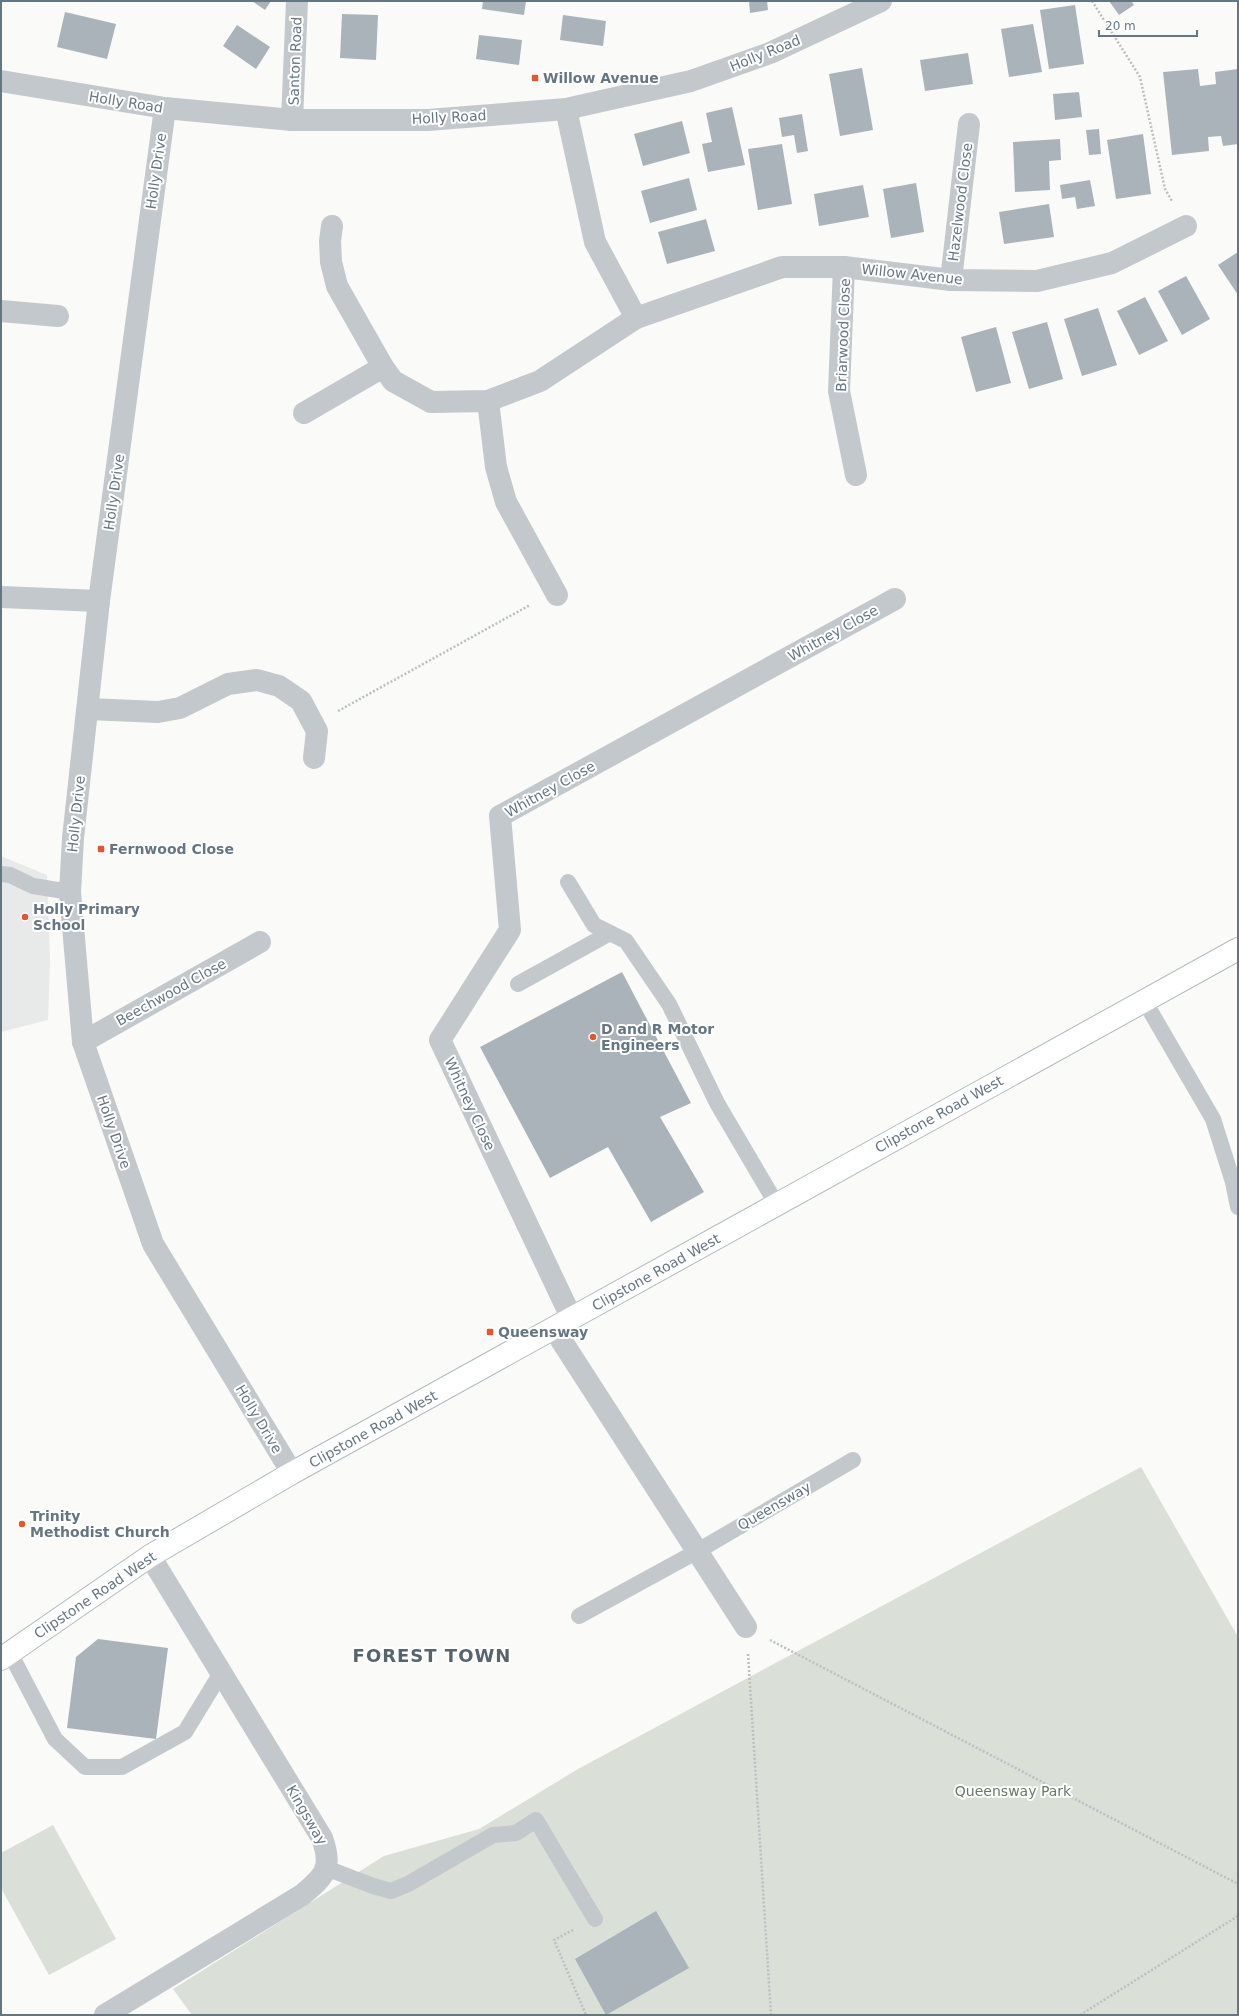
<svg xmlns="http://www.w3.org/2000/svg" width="1239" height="2016" font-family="'DejaVu Sans',sans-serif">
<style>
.built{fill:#e8e9e9}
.green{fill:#dadfd7}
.building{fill:#aab3b9}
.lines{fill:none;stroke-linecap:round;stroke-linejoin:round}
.secondary-casing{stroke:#b3babf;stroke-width:24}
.path{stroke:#bbbfc2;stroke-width:2.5;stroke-dasharray:2 2;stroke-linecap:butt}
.service{stroke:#c3c8cc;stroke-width:16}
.minor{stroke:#c3c8cc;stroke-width:22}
.secondary{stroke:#fff;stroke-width:22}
.poi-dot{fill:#e4572e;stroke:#fff;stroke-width:1.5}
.labels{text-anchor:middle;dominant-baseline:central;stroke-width:4;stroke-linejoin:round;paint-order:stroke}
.street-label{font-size:14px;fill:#657683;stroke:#fff}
.poi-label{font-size:14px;font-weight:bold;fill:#657683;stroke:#fff;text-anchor:start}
.park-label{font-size:14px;fill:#687a64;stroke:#fff}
.district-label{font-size:18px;font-weight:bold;letter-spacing:1px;fill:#57646e;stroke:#fff}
</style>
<rect width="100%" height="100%" fill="#fafaf8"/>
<path class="built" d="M1,856l46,19 3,84 -2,61 -47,12z"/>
<g class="green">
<path d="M1141,1467l97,170v378h-1046l-19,-26 211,-133 95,-27 99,-60z"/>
<path d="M53,1825l63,114 -67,36 -48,-87v-35z"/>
</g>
<g class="building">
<path d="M252,1h19l-6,9z"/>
<path d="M483,1h43l-2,14 -42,-6z"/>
<path d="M749,1h18l1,9 -18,3z"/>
<path d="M1109,1h22l3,4 -15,10z"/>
<path d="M1075,5l9,59 -35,5 -9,-59z"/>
<path d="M65,12l51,12 -9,35 -50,-12z"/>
<path d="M342,14l36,1 -2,45 -36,-2z"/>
<path d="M563,15l43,6 -3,25 -43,-6z"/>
<path d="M1033,24l9,48 -33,5 -8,-48z"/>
<path d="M237,25l33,22 -14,22 -33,-23z"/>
<path d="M479,35l43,5 -3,25 -43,-6z"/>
<path d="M968,53l5,31 -48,7 -5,-31z"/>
<path d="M862,68l11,62 -33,6 -11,-62z"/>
<path d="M1198,69l2,17 16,-2 -1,-12 23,-3v75l-15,2 -2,-10 -13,1 1,14 -37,4 -9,-83z"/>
<path d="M1079,92l3,25 -27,3 -2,-26z"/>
<path d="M732,107l13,58 -37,7 -6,-28 10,-2 -6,-29z"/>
<path d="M802,114l6,37 -11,2 -3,-18 -12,2 -3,-19z"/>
<path d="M682,121l8,32 -47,13 -9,-32z"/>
<path d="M1099,129l2,25 -12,1 -3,-25z"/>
<path d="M1143,134l8,60 -35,5 -9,-59z"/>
<path d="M1060,139l1,21 -12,1 1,29 -35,2 -2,-50z"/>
<path d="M782,144l10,60 -34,6 -10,-61z"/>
<path d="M689,178l8,32 -47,13 -9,-32z"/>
<path d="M1090,180l5,26 -18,3 -2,-12 -13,2 -2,-14z"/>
<path d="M916,183l8,49 -33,6 -8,-49z"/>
<path d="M863,185l6,32 -50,9 -5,-32z"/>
<path d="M1049,204l5,33 -50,7 -5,-32z"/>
<path d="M706,219l9,32 -48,13 -9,-32z"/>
<path d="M1238,252v43l-20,-30z"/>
<path d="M1186,276l24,43 -28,16 -24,-44z"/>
<path d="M1145,297l23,44 -29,14 -22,-44z"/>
<path d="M1098,308l19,57 -35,11 -18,-57z"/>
<path d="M1047,322l16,57 -34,10 -17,-57z"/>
<path d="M996,327l15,56 -35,9 -15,-55z"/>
<path d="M622,972l69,131 -31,14 44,75 -53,30 -43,-75 -58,31 -70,-131z"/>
<path d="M98,1639l70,9 -12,91 -89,-11 9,-71z"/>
<path d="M656,1911l33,57 -83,47 -31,-56z"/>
</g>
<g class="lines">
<g class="secondary-casing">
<path id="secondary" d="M1,1659l149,-103 142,-83 946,-524"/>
</g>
<g class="path">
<path d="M1092,1l48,76 25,112 7,12"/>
<path d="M338,711l192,-106"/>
<path d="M770,1640l468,244"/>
<path d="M748,1654l23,361"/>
<path d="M573,1930l-19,10 32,75"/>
<path d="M1080,2015l158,-99"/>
</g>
<g class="service">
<path d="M1,874l9,1 23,11 37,6"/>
<path d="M568,882l26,43 32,16 43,63 48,99 60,102"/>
<path d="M518,984l92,-51"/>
<path d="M1145,1002l68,117 20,63 5,25"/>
<path d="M579,1616l117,-64 157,-92"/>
<path d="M10,1653l45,86 30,28h37l63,-35 36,-59"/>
<path d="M326,1868l47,18 18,5 17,-7 85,-49 23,-2 20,-13 59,99"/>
</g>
<g class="minor">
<path d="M1,81l164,27 127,12h136l138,-11 125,-28 79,-28 111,-52"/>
<path d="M165,108l-66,493 -26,237 -3,54 13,150 70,202 139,229"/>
<path d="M566,109l29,133 41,76 146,-51h62l107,13 86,1 75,-18 74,-37"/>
<path d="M292,120l5,-119"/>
<path d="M332,226l-2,15 1,21 6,24 46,81 10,14 38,21 57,-1 52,-20 96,-63"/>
<path d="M844,267l-5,124 17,84"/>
<path d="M951,280l18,-156"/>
<path d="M1,311l57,5"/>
<path d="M488,401l8,66 10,35 51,93"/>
<path d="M304,413l79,-46"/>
<path d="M1,597l98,4"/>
<path d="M88,709l70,3 22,-4 48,-24 29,-4 22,6 22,15 16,30 -3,27"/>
<path d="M83,1042l177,-100"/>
<path d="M572,1319l-132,-279 70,-110 -10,-114 395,-217"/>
<path d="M554,1329l192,298"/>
<path d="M105,2015l197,-120c23,-19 31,-27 20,-57l-172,-282"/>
</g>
<use href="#secondary" class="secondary"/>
</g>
<g class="poi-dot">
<rect x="531" y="74" width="8" height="8" rx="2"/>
<rect x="97" y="845" width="8" height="8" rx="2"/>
<circle cx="25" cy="917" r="4"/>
<circle cx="593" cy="1037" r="4"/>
<rect x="486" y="1328" width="8" height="8" rx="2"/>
<circle cx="22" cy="1524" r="4"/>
</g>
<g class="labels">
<g class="street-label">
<text transform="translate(765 53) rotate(-22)">Holly Road</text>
<text transform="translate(295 61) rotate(-88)">Santon Road</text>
<text transform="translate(126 102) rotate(9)">Holly Road</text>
<text transform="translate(449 117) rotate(-3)">Holly Road</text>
<text transform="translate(156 171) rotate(-82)">Holly Drive</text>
<text transform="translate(960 202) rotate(-83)">Hazelwood Close</text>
<text transform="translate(912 274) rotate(6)">Willow Avenue</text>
<text transform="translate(843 335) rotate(-88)">Briarwood Close</text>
<text transform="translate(114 492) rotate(-82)">Holly Drive</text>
<text transform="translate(833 633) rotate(-29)">Whitney Close</text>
<text transform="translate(550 789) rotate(-29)">Whitney Close</text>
<text transform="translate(76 814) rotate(-84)">Holly Drive</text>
<text transform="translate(171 992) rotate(-29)">Beechwood Close</text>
<text transform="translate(470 1104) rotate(65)">Whitney Close</text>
<text transform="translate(939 1114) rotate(-29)">Clipstone Road West</text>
<text transform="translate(114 1132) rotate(71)">Holly Drive</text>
<text transform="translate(656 1272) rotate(-29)">Clipstone Road West</text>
<text transform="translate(259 1419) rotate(59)">Holly Drive</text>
<text transform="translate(373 1429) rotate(-29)">Clipstone Road West</text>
<text transform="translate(774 1506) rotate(-30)">Queensway</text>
<text transform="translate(95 1595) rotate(-34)">Clipstone Road West</text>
<text transform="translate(307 1815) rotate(60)">Kingsway</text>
</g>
<g class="poi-label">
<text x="543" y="78">Willow Avenue</text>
<text x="109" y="849">Fernwood Close</text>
<text x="33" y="909">Holly Primary<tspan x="33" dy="16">School</tspan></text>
<text x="601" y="1029">D and R Motor<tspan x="601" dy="16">Engineers</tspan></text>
<text x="498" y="1332">Queensway</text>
<text x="30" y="1516">Trinity<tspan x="30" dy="16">Methodist Church</tspan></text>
</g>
<g class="park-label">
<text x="1013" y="1791">Queensway Park</text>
</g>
<g class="district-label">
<text x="432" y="1655">FOREST TOWN</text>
</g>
</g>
<rect width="1239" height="2016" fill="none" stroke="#657683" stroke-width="4"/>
<path d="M1099 30v6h98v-6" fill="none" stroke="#657683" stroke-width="2"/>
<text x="1105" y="30" font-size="12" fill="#657683" stroke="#ffffff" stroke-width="3" paint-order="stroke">20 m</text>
</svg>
